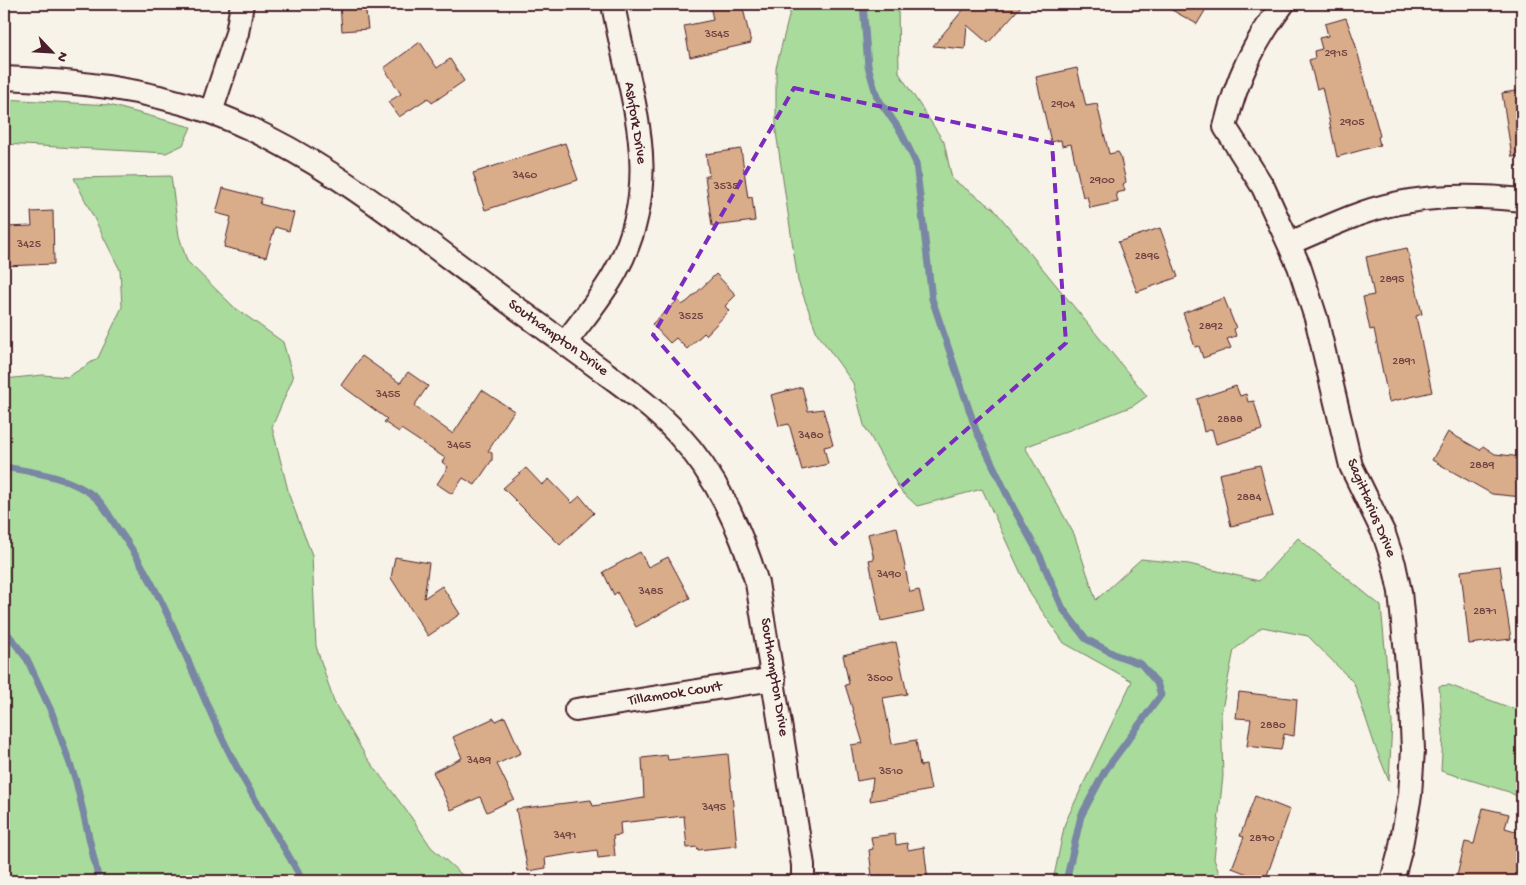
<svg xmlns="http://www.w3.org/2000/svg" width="1526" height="885" font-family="'Gochi Hand',sans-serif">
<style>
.green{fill:#a8db9c;stroke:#797d64}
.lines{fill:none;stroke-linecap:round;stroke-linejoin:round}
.stream{stroke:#7986a4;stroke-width:7}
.building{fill:#d9ad8a;stroke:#4a1f2b}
.minor-casing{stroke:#4a1f2b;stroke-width:26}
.minor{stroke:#f7f3e8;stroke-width:22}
.marked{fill:none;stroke:#7b2cbf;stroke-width:4;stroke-dasharray:10 6;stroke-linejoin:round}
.labels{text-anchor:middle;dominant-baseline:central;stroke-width:5;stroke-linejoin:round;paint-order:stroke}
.number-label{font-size:12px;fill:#6e4243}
.street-label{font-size:15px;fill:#4a1f2b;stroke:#f7f3e8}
</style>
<rect width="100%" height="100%" fill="#f7f3e8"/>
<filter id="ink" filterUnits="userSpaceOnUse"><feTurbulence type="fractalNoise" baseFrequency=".02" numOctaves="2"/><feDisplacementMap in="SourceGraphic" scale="10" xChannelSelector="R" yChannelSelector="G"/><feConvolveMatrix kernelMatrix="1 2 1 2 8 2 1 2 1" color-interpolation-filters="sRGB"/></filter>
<g filter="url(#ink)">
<g class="green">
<path d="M792,4h106l1,69 45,69 8,37 41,29 154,188 -14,10 -108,41 49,87 22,66 45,-41 48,5 70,17 39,-43 83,68 11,117 -3,58 -14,-35 -21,-63 -46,-47 -46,-9 -28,23 -13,64 2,62 -9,83 6,17 15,5h-182l12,-58 67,-142 -68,-38 -33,-48 -49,-106 -65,17 -17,-16 -36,-65 -11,-42 -36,-50 -19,-52 -22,-149v-64z"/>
<path d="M4,99l105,6 82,22 -8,18 -17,8 -162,-9z"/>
<path d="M171,176l8,60 8,25 47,46 49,35 10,36 -21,49 18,71 22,57 4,91 18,56 31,53 46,62 20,30 38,34h-465v-502l39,-4 25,2 30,-19 24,-51 -2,-37 -46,-92z"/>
<path d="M1449,685l73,27v87l-13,-7 -68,-21 2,-36 -4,-49z"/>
</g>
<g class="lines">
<g class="stream">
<path d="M863,4l5,62 9,31 24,35 15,31 16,136 44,131 38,79 26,47 23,53 23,30 30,16 25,9 16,19 4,12 -56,76 -24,45 -15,65"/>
<path d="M4,467c30,5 68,10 92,31 8,7 14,19 20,28 46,62 70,134 102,203 23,51 54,97 81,145l1,7"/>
<path d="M4,629l23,30 25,54 24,68 23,100"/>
</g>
</g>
<g class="building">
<path d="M340,4h25l3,25 -26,2z"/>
<path d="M710,4h32l9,39 -61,14 -6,-31 29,-6z"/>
<path d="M968,4h55l-35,39 -21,-18 -2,24 -32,-3z"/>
<path d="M1161,4h48l-12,20z"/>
<path d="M1346,18l9,25 25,93 -2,1 2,8 -43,12 -15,-70 -5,2 -8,-29 6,-2 -1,-7 8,-2 -3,-11 9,-2 -3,-12z"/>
<path d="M420,42l17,26 13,-9 14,22 -32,22 -4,-5 -29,19 -11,-15 13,-8 -17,-26z"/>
<path d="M1077,68l9,38 11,-2 12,50 9,-2 2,3 6,27 -3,2 2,7 -9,2 2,9 -28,6 -3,-12 -4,1 -12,-53 -9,2 -1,-6 -10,2 -15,-65z"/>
<path d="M1522,90v66l-10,1 -10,-64z"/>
<path d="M565,143l13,37 -93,30 -12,-37z"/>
<path d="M741,149l7,49 4,-1 3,24 -43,5 -7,-50h4l-3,-22z"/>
<path d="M223,188l39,10 -2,6 34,9 -5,18 -14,-4 -9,30 -42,-10 7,-30 -15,-4z"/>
<path d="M53,211l1,53 -50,2v-39l28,-1 -1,-14z"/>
<path d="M1160,228l18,49 -41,15 -19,-50z"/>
<path d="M1407,248l15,66 -6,2 16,76 -43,10 -15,-73 -4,1 -7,-33 11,-2 -8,-38z"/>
<path d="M716,274l20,21 -11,11 4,5 -23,24 -2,-2 -17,16 -11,-11 -6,5 -18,-19 26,-24 4,5 6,-4z"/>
<path d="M1224,298l12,30 -2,1 2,7 -9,3 4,9 -28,10 -4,-12 -4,1 -12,-34z"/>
<path d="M362,356l38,27 8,-11 20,14 -14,20 39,28 29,-44 32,21 -26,40 4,2v7l-17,25 -12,-7 -11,16 -15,-10 11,-17 -6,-5 3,-4 -44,-29 -2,3 -15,-10 3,-3 -46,-34z"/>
<path d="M1236,386l4,10 6,-2 2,8 6,-1 8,29 -46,14 -4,-15 -8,3 -7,-33z"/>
<path d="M802,387l6,24 15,-2 10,36 -9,2 4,17 -26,6 -13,-46 -10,2 -8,-31z"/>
<path d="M1448,432l32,18 3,-4 12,8 27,3v40l-30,-3 -60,-34z"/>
<path d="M1260,465l13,51 -42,10 -12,-52z"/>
<path d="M526,468l16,17 7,-6 23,24 8,-7 14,17 -34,32 -57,-57z"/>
<path d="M897,527l13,65 9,-2 5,22 -43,9 -12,-61 5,-1 -6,-25z"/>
<path d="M640,552l8,15 20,-10 22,41 -54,29 -19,-35 -3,3 -11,-23z"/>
<path d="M395,557l34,6 -5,35 18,-12 18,28 -32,22 -37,-58z"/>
<path d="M1500,566l11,73 -42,5 -8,-73z"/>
<path d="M896,642l11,52 -24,4 9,46 24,-4 4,26 6,-1 5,25 -61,11 3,-23 -16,3 -6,-36 12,-2 -18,-58 4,-1 -6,-29z"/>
<path d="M1239,692l58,7 -3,37 -10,-2 -3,16 -34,-4 4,-27 -15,-1z"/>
<path d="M505,717l16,36 -24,11 17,35 -27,13 -7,-15 -29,13 -18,-38 29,-14 -9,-21 41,-19 2,3z"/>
<path d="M728,754l9,92 -39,4 -1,-3 -10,1 -3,-32 -64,7 1,12 -8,1 2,20 -17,2 -1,-8 -52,8 1,10 -18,3 -12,-62 75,-9 2,6 51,-8 -2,-40 25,-3 1,5z"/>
<path d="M1255,796l35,14 -25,71 -33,-13 12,-31 -4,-1z"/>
<path d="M1483,808l26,6 -4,14 17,5v48h-43l-22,-5 8,-34 9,2z"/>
<path d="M895,834l1,11 11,-2 1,7 16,-3 4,34h-47v-6l-9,1 -3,-26 4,-1 -2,-12z"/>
</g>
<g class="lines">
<g class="minor-casing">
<g id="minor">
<path d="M1283,4c-30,40 -46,74 -58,123l38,60 36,79 17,52 35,148 33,68 10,30 6,28 11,113 2,45 -3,45 -10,56 -8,30"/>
<path d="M4,78c70,3 139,10 206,34 108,39 205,122 297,189 31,23 62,45 93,68 27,20 54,39 77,64 40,43 63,95 80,150l46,282v16"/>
<path d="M211,112l26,-79 5,-29"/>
<path d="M1290,243c24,-10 47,-21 72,-30 50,-18 107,-19 160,-13"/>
<path d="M565,343c17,-23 37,-46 51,-72 50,-92 14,-172 -3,-267"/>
<path d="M576,710l198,-31"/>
</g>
</g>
<use href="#minor" class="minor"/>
</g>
</g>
<path class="marked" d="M794,88l258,55 14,200 -231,201 -182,-209z"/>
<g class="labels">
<g class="number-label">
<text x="717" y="35">3545</text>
<text x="1336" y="54">2915</text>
<text x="1063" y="105">2904</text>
<text x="1352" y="123">2905</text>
<text x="525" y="176">3460</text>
<text x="1102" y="181">2900</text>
<text x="726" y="187">3535</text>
<text x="29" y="245">3425</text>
<text x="1147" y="257">2896</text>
<text x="1392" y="280">2895</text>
<text x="691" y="317">3525</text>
<text x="1211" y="327">2892</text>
<text x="1404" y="362">2891</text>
<text x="388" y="395">3455</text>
<text x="1230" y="420">2888</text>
<text x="811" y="436">3480</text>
<text x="459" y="446">3465</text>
<text x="1482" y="466">2889</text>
<text x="1249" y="498">2884</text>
<text x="889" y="575">3490</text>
<text x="651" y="592">3485</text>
<text x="1485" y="612">2871</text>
<text x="880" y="679">3500</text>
<text x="1273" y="726">2880</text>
<text x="479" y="761">3489</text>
<text x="891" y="772">3510</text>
<text x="714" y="808">3495</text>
<text x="565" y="836">3491</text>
<text x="1262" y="839">2870</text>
</g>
<g class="street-label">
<text transform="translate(635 123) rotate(81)">Ashfork Drive</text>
<text transform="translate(558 338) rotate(36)">Southampton Drive</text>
<text transform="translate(1371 508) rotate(67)">Sagittarius Drive</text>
<text transform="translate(774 677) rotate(81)">Southampton Drive</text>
<text transform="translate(675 694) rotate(-9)">Tillamook Court</text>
</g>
</g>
<rect width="1526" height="885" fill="none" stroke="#f7f3e8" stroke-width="20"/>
<rect x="10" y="10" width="1506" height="865" fill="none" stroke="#4a1f2b" stroke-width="2" filter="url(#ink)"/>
<g transform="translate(52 52) rotate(115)" stroke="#f7f3e8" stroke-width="4" paint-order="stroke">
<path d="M0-4L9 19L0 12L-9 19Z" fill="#4a1f2b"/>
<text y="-8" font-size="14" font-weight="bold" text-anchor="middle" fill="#4a1f2b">N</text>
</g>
</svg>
